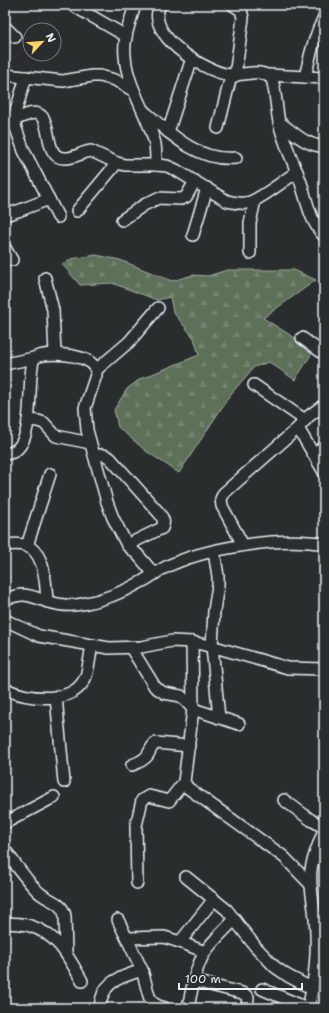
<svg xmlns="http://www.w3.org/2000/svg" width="329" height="1013" font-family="'Shantell Sans',sans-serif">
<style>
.forest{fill:url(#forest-firs);stroke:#a3b0a8}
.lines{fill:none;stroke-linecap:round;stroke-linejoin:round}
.minor-casing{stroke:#e8f1f8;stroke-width:14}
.minor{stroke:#2a2d2e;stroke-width:11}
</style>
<defs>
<pattern id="forest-firs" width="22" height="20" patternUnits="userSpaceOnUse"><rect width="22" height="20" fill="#5e6f58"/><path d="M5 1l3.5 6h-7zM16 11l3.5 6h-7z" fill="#758471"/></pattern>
</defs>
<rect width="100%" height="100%" fill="#2a2d2e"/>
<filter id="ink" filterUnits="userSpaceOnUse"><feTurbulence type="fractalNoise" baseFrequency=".025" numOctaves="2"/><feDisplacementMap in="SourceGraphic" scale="8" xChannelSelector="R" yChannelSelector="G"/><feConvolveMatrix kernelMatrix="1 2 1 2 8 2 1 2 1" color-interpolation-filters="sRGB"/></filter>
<g filter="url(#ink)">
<path class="forest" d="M96,255l24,5 52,21 21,-6 15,1 19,-6h67l22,10 -53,38 51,32 -19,30 -26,-18 -15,5 -24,28 -51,78 -33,-22 -28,-24 -4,-17 13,-21 13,-10 59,-24 -5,-17 -21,-26 -3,-15 -13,3 -45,-17 -32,2 -18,-21 9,-5z"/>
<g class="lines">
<g class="minor-casing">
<g id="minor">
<path d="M72,5l54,31"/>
<path d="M135,5c-5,17 -12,34 -10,51 2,31 23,58 30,88 1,7 1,14 1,21"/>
<path d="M160,5c-15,30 42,64 65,69 17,4 35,-8 47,5 4,14 4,28 7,43 4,19 14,39 21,58 7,20 9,40 24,56"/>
<path d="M233,5l8,5 2,8 -8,58"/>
<path d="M5,27l10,10"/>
<path d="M5,75l58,6 29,-5h8l15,4 19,11"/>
<path d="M269,75l55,3"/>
<path d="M26,77l-13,43 11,31 34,66"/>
<path d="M305,77c5,-21 9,-40 19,-60"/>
<path d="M144,111c26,23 55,51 92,47"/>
<path d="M5,121c3,0 6,0 9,-1 7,-2 17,-9 24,-6 15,5 5,44 26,44 9,1 18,-6 27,-7l26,12 8,2h31l11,1 9,4 51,31c6,1 12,3 19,2 13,-2 38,-23 51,-31"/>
<path d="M279,122c13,9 28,25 45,24"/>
<path d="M218,128l13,-52"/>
<path d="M168,132l24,-74"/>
<path d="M77,211l40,-48"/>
<path d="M5,215l13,-4 31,-12"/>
<path d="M122,220l22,-15 14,-7 23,1 5,-2 9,-16"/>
<path d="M193,235l14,-47"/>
<path d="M5,248l7,12"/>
<path d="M250,253v-30l5,-23"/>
<path d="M45,278l8,32 2,44"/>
<path d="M302,338l22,16"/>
<path d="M5,364l29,-6"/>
<path d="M96,370l33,-28 29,-34"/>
<path d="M254,385l51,35"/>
<path d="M28,420l10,1 6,2 12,13 34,7"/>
<path d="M298,428l26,44"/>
<path d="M314,453l10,-6"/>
<path d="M5,454c34,-2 20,-73 29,-96 12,-7 52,-4 60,8 3,3 2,6 2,9l-11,33 2,22 20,72 6,16 14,27 11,10 16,19"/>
<path d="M95,457c6,-3 9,-3 15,1l50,56c3,5 5,8 2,14l-35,17"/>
<path d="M5,545c7,-1 15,-2 22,1 18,7 19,39 20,56"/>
<path d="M243,545l-21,-39 -1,-7 3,-6 74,-65 11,-12 15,-11"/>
<path d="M27,546l23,-72"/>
<path d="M214,552l4,24v9l-4,26 -2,35 7,72"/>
<path d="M5,599c6,-2 12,-4 18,-4 8,0 15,4 23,6 12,4 23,6 36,3 22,-4 42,-12 61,-23 7,-4 14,-9 21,-13 39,-20 117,-32 160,-24"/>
<path d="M5,620l34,16 70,12 32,-1 31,-6 20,1 26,6 70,20 36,1"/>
<path d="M192,642l1,67 -9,73 4,6 96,69 26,27"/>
<path d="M131,648l24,39 9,6 17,3 12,13 46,15"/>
<path d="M5,689c23,10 70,17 81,-13 3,-10 4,-21 6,-31"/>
<path d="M56,697l8,85"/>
<path d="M132,765c5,-2 11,-4 15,-9 3,-4 4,-10 9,-13l33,3"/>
<path d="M284,800l27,20 13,7"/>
<path d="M5,823l49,-26"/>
<path d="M5,850c9,12 25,36 36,44 9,7 22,9 24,22l1,36"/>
<path d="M186,877l41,33 28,36 20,21 13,9 25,13"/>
<path d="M137,883l-1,-57 6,-26 7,-4 20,5 15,-19"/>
<path d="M118,920l24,50 7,26 3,6 6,4 7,2"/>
<path d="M5,923c8,1 17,0 25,3 28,8 39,32 52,55"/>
<path d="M127,938l37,-1 16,5 25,10"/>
<path d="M180,942l34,-43"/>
<path d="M194,981l48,12 6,4 -1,11"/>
<path d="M262,989l45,19"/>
<path d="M100,1008c2,-28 20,-30 42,-38"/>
<path d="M188,1008c4,-19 7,-40 17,-56 8,-12 20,-22 30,-33"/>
<path d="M308,1008c7,-28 10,-60 7,-89 -1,-17 -6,-32 -4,-49 2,-15 9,-27 13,-41"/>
</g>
</g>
<use href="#minor" class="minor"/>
</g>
</g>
<rect width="329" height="1013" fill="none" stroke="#2a2d2e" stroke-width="20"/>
<rect x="10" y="10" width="309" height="993" fill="none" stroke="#e8f1f8" stroke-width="1.5" filter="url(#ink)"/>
<g transform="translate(42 42) rotate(64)"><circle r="19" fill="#2a2d2e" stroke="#767b7f"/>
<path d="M0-3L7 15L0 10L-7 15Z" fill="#ffd166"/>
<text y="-6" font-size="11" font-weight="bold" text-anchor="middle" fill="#e8f1f8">N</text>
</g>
<path d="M179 983v6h123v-6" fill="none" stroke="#e8f1f8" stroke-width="2"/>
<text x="185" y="983" font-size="12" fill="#e8f1f8" stroke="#2a2d2e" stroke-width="3" paint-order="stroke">100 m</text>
</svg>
